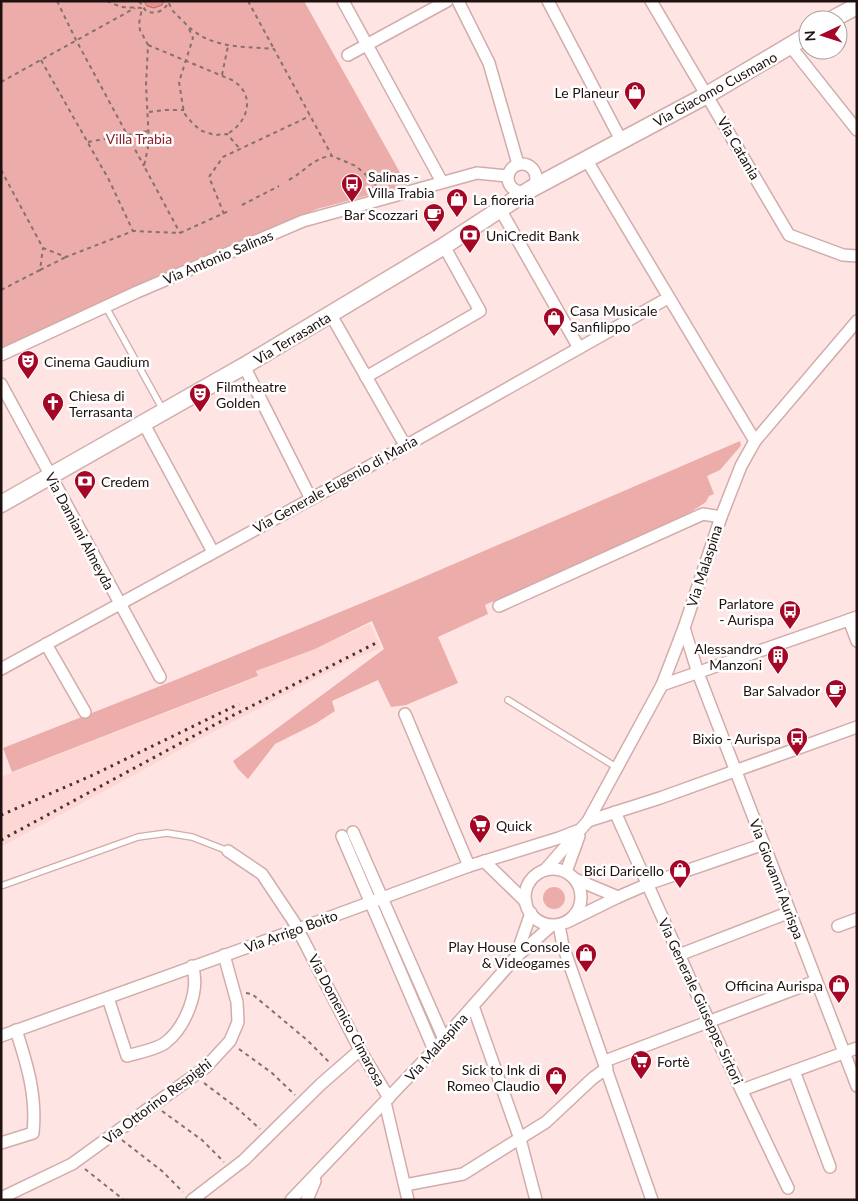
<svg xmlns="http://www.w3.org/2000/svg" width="858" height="1201" font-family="Lato,sans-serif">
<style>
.built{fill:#fed6d4}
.green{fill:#ecaca9}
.water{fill:#e9908e;stroke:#ac6a68}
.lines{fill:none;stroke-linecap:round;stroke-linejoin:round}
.lane-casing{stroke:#d2acaa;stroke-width:8}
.street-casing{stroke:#d2acaa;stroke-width:14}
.secondary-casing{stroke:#d2acaa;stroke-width:19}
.path{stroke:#847170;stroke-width:2;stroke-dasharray:4 4;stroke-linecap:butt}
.lane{stroke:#fff;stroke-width:5.5}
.street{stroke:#fff;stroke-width:11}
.secondary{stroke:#fff;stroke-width:16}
.rail{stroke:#433433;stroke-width:3;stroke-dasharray:2.5 5;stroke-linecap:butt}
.labels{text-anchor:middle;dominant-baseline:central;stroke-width:5;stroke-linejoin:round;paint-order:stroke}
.street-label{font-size:14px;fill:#1e1110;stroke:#fff}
.poi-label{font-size:14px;fill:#1e1110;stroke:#fff;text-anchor:end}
.park-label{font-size:14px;fill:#8a212a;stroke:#fff}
</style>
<rect width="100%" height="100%" fill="#fee5e4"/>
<path class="built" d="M370,624l11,24 -27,11 -143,74 -210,114v-70l257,-100 -2,-6 59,-22z"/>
<g class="green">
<path d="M1,1h303l103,184 -90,24 -316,141z"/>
<path d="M740,441l1,4 -2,3 -19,22 -13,6 7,18 -5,2 -3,6 -20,13 -201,90 3,9 -50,23 20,46 -52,22 -15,2 -13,-27 -46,21 3,10 -20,13 -40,20 -27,35 -10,-10 -5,-8 151,-112 -12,-28 -57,28 -59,22 2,5 -246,96 -9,-24 175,-69 213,-88z"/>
<circle cx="554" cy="898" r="11"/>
</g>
<path class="water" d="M144,1h20l-2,4 -8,3 -7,-2z"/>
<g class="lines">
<g class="lane-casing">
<g id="lane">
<path d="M106,307l57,103"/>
<path d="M508,700l108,67"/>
<path d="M1,886l137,-49 29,-4 25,4 36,14"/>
</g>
</g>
<g class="street-casing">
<g id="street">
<path d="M343,1l99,181"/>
<path d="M458,1l31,62 29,101"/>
<path d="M548,1l73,139"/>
<path d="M651,1l138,234 54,20 14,1"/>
<path d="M791,47l66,83"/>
<path d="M348,55l99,-54"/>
<path d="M586,159l169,282"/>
<circle cx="522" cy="178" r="14"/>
<path d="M500,209l79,139"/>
<path d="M331,315l74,130"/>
<path d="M1,355l136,-63 166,-71 174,-48 30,3"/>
<path d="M244,366l67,133"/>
<path d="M366,377l114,-66 -36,-65"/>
<path d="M1,384l159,293"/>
<path d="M144,424l69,128"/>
<path d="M499,606l204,-92 18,3"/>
<path d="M849,620l8,21"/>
<path d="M684,628l14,45 159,413"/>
<path d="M46,644l39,68"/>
<path d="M1,669l310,-170 357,-201"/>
<path d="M662,685l195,-68"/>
<path d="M405,714l64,152"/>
<path d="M615,812l102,227 71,149"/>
<path d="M588,821l72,-23 197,-71"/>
<path d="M353,832l91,207"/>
<path d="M342,836l92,214"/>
<path d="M228,851l34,23 32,48 66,128 29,48"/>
<path d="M484,861l42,41"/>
<circle cx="553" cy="897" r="28"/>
<path d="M545,870l43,-49 74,-136 22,-57 37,-111 20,-51 14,-25 102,-120"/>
<path d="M566,872l13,-36"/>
<path d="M575,879l43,18"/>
<path d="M567,922l51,-25 30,-13 116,-40"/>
<path d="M559,925l4,21 89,254"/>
<path d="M838,926l19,-7"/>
<path d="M679,955l111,-43"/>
<path d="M516,956l15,-43"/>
<path d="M108,998l19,58c10,-3 30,-7 38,-13 20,-15 36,-53 27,-77"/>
<path d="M473,1006l47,133 16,61"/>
<path d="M1,1036l297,-107 171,-63 90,-28 18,-7"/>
<path d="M605,1061l211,-80"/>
<path d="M794,1071l36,96"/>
<path d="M742,1090l115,-42"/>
<path d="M385,1102l23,98"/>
<path d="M1,1143l32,-10c4,-37 -6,-69 -17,-103"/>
<path d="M405,1185l58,-11 83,-52 47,-44 14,-10"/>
<path d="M1,1198l71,-34 134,-97 24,-26 8,-19 -1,-20 -13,-47"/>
<path d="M192,1200l52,-40 77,-76 39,-34"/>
<path d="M291,1200l143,-150 82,-93 35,-31"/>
<path d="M307,1200l8,-19"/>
</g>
</g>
<g class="secondary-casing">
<g id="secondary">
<path d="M831,20l26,-14"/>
<path d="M1,504l243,-138 200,-120 87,-57 176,-94 101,-60"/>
</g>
</g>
<g class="path">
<path d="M57,1l19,39 68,126"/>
<path d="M107,1l14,6 21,1 -3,16 1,6 8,15 -2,40 3,58 -5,23 36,67"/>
<path d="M139,1l7,10c10,4 19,0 23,-10"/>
<path d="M248,1l26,48"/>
<path d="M169,3c3,9 7,11 14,18 25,28 56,25 91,28l58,107 24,10 19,17 2,6"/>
<path d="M189,29l4,9 -14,44 5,31 9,11 9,7 13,4 12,-1 13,15"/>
<path d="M148,45l84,35c24,14 17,42 -5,54"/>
<path d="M41,60l68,120 24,51"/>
<path d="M222,75l6,-29"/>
<path d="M1,82l134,-74"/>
<path d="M149,112l17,-2h18"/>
<path d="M88,142l61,-11"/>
<path d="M1,170l42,78 23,9 67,-26 47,2 51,-23"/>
<path d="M289,180c15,-8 24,-22 42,-24"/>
<path d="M242,205l37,-19"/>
<path d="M224,214l-15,-37 14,-20 87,-41"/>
<path d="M40,270l26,-13"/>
<path d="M1,290l39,-20 3,-22"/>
<path d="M246,993l6,1 55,46 23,23"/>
<path d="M239,1049l33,24 23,22"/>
<path d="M204,1083l33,25 23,21"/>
<path d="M162,1111l40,29 22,22"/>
<path d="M122,1140l40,31 21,21"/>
<path d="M85,1169l39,31"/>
</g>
<use href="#lane" class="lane"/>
<use href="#street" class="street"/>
<use href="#secondary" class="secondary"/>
<g class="rail">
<path d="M1,815l94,-41 144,-70"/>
<path d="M1,840l215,-116 162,-82"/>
</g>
</g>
<defs>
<g id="shop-pin" transform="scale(1.125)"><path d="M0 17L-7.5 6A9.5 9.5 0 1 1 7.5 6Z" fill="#a40726" stroke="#fff"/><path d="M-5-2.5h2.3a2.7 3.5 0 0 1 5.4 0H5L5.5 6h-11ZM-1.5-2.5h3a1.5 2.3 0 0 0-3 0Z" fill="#fff"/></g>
<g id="bus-pin" transform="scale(1.125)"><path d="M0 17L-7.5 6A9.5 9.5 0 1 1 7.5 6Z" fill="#a40726" stroke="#fff"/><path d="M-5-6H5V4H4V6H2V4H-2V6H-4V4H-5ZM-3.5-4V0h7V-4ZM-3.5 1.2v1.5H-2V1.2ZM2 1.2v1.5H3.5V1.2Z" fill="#fff"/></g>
<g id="cafe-pin" transform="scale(1.125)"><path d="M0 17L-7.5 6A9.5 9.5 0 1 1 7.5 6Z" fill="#a40726" stroke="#fff"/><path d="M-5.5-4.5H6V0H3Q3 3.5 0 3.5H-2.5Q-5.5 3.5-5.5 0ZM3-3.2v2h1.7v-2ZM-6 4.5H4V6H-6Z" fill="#fff"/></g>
<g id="bank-pin" transform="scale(1.125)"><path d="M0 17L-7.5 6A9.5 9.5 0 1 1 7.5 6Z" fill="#a40726" stroke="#fff"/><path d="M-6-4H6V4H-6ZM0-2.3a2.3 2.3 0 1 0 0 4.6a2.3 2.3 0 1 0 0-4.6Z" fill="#fff"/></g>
<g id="theatre-pin" transform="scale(1.125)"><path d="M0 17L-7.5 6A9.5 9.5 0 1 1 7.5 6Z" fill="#a40726" stroke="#fff"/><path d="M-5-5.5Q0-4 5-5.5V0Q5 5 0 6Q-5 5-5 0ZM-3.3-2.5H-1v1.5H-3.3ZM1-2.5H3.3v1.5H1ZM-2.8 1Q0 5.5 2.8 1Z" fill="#fff"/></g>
<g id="church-pin" transform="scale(1.125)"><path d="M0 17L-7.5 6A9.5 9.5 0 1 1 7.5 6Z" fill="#a40726" stroke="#fff"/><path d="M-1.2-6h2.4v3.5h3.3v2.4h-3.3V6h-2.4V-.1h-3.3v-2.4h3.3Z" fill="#fff"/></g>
<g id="building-pin" transform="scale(1.125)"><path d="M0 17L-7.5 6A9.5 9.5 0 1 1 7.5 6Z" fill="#a40726" stroke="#fff"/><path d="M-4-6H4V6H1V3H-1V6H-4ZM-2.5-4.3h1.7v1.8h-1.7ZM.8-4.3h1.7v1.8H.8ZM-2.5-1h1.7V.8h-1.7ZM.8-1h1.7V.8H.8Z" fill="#fff"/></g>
<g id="supermarket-pin" transform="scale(1.125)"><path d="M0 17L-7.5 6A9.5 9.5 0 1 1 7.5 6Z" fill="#a40726" stroke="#fff"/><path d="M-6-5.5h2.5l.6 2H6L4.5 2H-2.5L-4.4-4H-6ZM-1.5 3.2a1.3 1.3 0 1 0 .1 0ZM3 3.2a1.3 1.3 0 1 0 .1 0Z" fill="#fff"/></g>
</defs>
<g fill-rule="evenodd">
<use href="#shop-pin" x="635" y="92"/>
<use href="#bus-pin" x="352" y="184"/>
<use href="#shop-pin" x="457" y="199"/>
<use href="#cafe-pin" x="434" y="214"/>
<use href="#bank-pin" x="470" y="235"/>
<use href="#shop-pin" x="554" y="318"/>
<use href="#theatre-pin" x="28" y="361"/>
<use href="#theatre-pin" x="200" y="394"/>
<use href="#church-pin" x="53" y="403"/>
<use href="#bank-pin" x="85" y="481"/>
<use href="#bus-pin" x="790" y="611"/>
<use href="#building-pin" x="778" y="656"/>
<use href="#cafe-pin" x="836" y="690"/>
<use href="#bus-pin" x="797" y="738"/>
<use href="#supermarket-pin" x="480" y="825"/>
<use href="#shop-pin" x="680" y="870"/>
<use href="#shop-pin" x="586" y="954"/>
<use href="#shop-pin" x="839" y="985"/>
<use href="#supermarket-pin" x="641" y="1061"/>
<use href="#shop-pin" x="556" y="1077"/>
</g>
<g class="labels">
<g class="street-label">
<text transform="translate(715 89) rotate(-29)">Via Giacomo Cusmano</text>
<text transform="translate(739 148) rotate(60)">Via Catania</text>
<text transform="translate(218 257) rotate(-23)">Via Antonio Salinas</text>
<text transform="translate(292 338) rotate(-31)">Via Terrasanta</text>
<text transform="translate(335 484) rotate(-29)">Via Generale Eugenio di Maria</text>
<text transform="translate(80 531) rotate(62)">Via Damiani Almeyda</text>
<text transform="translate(704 566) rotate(-72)">Via Malaspina</text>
<text transform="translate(777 879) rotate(69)">Via Giovanni Aurispa</text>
<text transform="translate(291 931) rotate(-20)">Via Arrigo Boito</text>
<text transform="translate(701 1001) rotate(65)">Via Generale Giuseppe Sirtori</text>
<text transform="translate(347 1020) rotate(62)">Via Domenico Cimarosa</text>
<text transform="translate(436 1047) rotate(-48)">Via Malaspina</text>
<text transform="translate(157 1101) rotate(-37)">Via Ottorino Respighi</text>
</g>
<g class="poi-label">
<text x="619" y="92">Le Planeur</text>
<text x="368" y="176" text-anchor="start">Salinas -<tspan x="368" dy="16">Villa Trabia</tspan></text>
<text x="473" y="199" text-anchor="start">La fioreria</text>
<text x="418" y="214">Bar Scozzari</text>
<text x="486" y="235" text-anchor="start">UniCredit Bank</text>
<text x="570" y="310" text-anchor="start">Casa Musicale<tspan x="570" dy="16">Sanfilippo</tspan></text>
<text x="44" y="361" text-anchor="start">Cinema Gaudium</text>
<text x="216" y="386" text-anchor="start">Filmtheatre<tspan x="216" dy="16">Golden</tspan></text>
<text x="69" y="395" text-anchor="start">Chiesa di<tspan x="69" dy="16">Terrasanta</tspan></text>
<text x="101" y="481" text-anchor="start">Credem</text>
<text x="774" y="603">Parlatore<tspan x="774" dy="16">- Aurispa</tspan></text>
<text x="762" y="648">Alessandro<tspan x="762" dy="16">Manzoni</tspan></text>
<text x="820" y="690">Bar Salvador</text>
<text x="781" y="738">Bixio - Aurispa</text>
<text x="496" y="825" text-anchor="start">Quick</text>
<text x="664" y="870">Bici Daricello</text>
<text x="570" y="946">Play House Console<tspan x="570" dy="16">&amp; Videogames</tspan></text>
<text x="823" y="985">Officina Aurispa</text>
<text x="657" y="1061" text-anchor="start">Fortè</text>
<text x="540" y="1069">Sick to Ink di<tspan x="540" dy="16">Romeo Claudio</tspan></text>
</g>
<g class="park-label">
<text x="139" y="138">Villa Trabia</text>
</g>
</g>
<rect width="858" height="1201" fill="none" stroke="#1e1110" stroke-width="5"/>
<g transform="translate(823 35) rotate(266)"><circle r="24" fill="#ffffff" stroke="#a5a09f"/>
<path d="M0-4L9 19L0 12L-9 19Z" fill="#a40726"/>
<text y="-8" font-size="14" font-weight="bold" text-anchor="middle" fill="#1e1110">N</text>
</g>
</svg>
